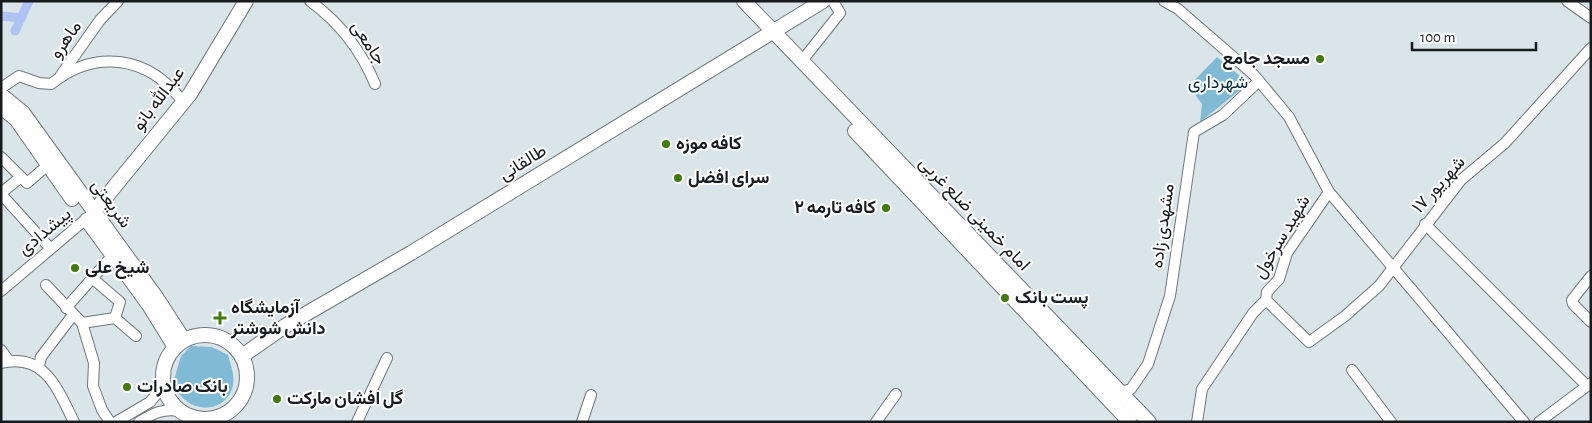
<svg xmlns="http://www.w3.org/2000/svg" width="1592" height="423" font-family="'Alegreya Sans',Vazirmatn,sans-serif">
<style>
.green{fill:#81bad5}
.lines{fill:none;stroke-linecap:round;stroke-linejoin:round}
.canal{stroke:#afc2f4;stroke-width:9}
.street-casing{stroke:#6e777c;stroke-width:12}
.secondary-casing{stroke:#6e777c;stroke-width:16}
.street{stroke:#fff;stroke-width:10}
.secondary{stroke:#fff;stroke-width:14}
.poi-dot{fill:#427a0f;stroke:#fff;stroke-width:2}
.labels{text-anchor:middle;dominant-baseline:central;stroke-width:4;stroke-linejoin:round;paint-order:stroke}
.street-label{font-size:18px;fill:#171b1d;stroke:#fff}
.poi-label{font-size:18px;font-weight:bold;fill:#171b1d;stroke:#fff;text-anchor:start}
.park-label{font-size:18px;fill:#092d3c;stroke:#fff}
</style>
<rect width="100%" height="100%" fill="#dae5ea"/>
<g class="green">
<path d="M1217,57l32,26 -49,39 2,-18 -13,-18z"/>
<path d="M191,346l21,1 16,8c3,11 8,23 4,34 -7,21 -33,24 -48,10 -5,-4 -8,-11 -11,-16l8,-27z"/>
</g>
<g class="lines">
<g class="canal">
<path d="M1,16l20,2"/>
<path d="M15,31l14,-30"/>
</g>
<g class="street-casing">
<g id="street">
<path d="M310,1c30,22 51,49 65,83"/>
<path d="M1164,1l14,8 76,66 35,42 40,75 195,230"/>
<path d="M1567,1l24,17"/>
<path d="M801,62l39,-49 -7,-12"/>
<path d="M61,75l39,-55 18,-19"/>
<path d="M1,88l18,-12 20,7 12,1c45,-36 98,-28 132,18"/>
<path d="M1,157l26,26 21,-18"/>
<path d="M1,193l20,-16"/>
<path d="M1,194l49,54"/>
<path d="M1425,224l162,162"/>
<path d="M1591,276l-19,24 1,4 18,18"/>
<path d="M92,278l28,24 -5,16"/>
<path d="M46,285l36,38 12,40 -1,23 9,24 8,12"/>
<path d="M1,291l85,-72"/>
<path d="M1266,300l1,-8 12,-13 8,-26 42,-61"/>
<path d="M66,308l46,-52"/>
<path d="M82,323l33,-5 21,18"/>
<path d="M1,350l8,11"/>
<path d="M1,363c44,-11 57,27 73,59"/>
<path d="M39,366l2,-9 32,-42"/>
<path d="M1352,370l39,52"/>
<path d="M1120,392l11,-3 17,-25 22,-68 24,-164 29,-17 36,-34"/>
<path d="M116,422l34,-20 14,-17"/>
<path d="M139,422c15,-9 24,-14 41,-11"/>
<path d="M357,422l30,-64"/>
<path d="M582,422l9,-27"/>
<path d="M876,422l20,-28"/>
<path d="M1197,422l5,-33 51,-76 13,-13 43,42 36,-26 34,-30 82,-106 44,-37 86,-95"/>
<path d="M1539,422l52,-39"/>
</g>
</g>
<g class="secondary-casing">
<g id="secondary">
<path d="M744,1l405,421"/>
<path d="M1,95l22,18 133,184 28,43"/>
<path d="M1,107l15,12 56,80"/>
<path d="M855,131l275,291"/>
<path d="M93,213l97,-119 56,-93"/>
<path d="M87,220l62,85 26,42"/>
<circle cx="205" cy="377" r="42"/>
<path d="M242,356l43,-30 126,-73 412,-252"/>
</g>
</g>
<use href="#street" class="street"/>
<use href="#secondary" class="secondary"/>
</g>
<g class="poi-dot">
<circle cx="1320" cy="59" r="5"/>
<circle cx="666" cy="144" r="5"/>
<circle cx="678" cy="178" r="5"/>
<circle cx="886" cy="208" r="5"/>
<circle cx="75" cy="268" r="5"/>
<circle cx="1005" cy="298" r="5"/>
<path d="M217.5 310.5h5v5h5v5h-5v5h-5v-5h-5v-5h5z"/>
<circle cx="127" cy="387" r="5"/>
<circle cx="277" cy="399" r="5"/>
</g>
<g class="labels">
<g class="street-label">
<text transform="translate(66 40) rotate(-55)">ماهرو</text>
<text transform="translate(368 43) rotate(57)">جامعی</text>
<text transform="translate(159 99) rotate(-53)">عبدالله بانو</text>
<text transform="translate(523 163) rotate(-32)">طالقانی</text>
<text transform="translate(1439 185) rotate(-48)">۱۷ شهریور</text>
<text transform="translate(111 204) rotate(54)">شریعتی</text>
<text transform="translate(974 214) rotate(46)">امام خمینی ضلع غربی</text>
<text transform="translate(1163 226) rotate(-82)">مشهدی زاده</text>
<text transform="translate(45 232) rotate(-40)">پیشدادی</text>
<text transform="translate(1282 237) rotate(-59)">شهید سرخول</text>
</g>
<g class="poi-label">
<text x="1310" y="59" text-anchor="end">مسجد جامع</text>
<text x="676" y="144">کافه موزه</text>
<text x="688" y="178">سرای افضل</text>
<text x="876" y="208" text-anchor="end">کافه تارمه ۲</text>
<text x="85" y="268">شیخ علی</text>
<text x="1015" y="298">پست بانک</text>
<text x="231" y="308">آزمایشگاه<tspan x="231" dy="21">دانش شوشتر</tspan></text>
<text x="137" y="387">بانک صادرات</text>
<text x="287" y="399">گل افشان مارکت</text>
</g>
<g class="park-label">
<text x="1218" y="83">شهرداری</text>
</g>
</g>
<rect width="1592" height="423" fill="none" stroke="#171b1d" stroke-width="5"/>
<path d="M1412 42v8h124v-8" fill="none" stroke="#171b1d" stroke-width="2.5"/>
<text x="1420" y="42" font-size="15" fill="#171b1d" stroke="#ffffff" stroke-width="4" paint-order="stroke">100 m</text>
</svg>
